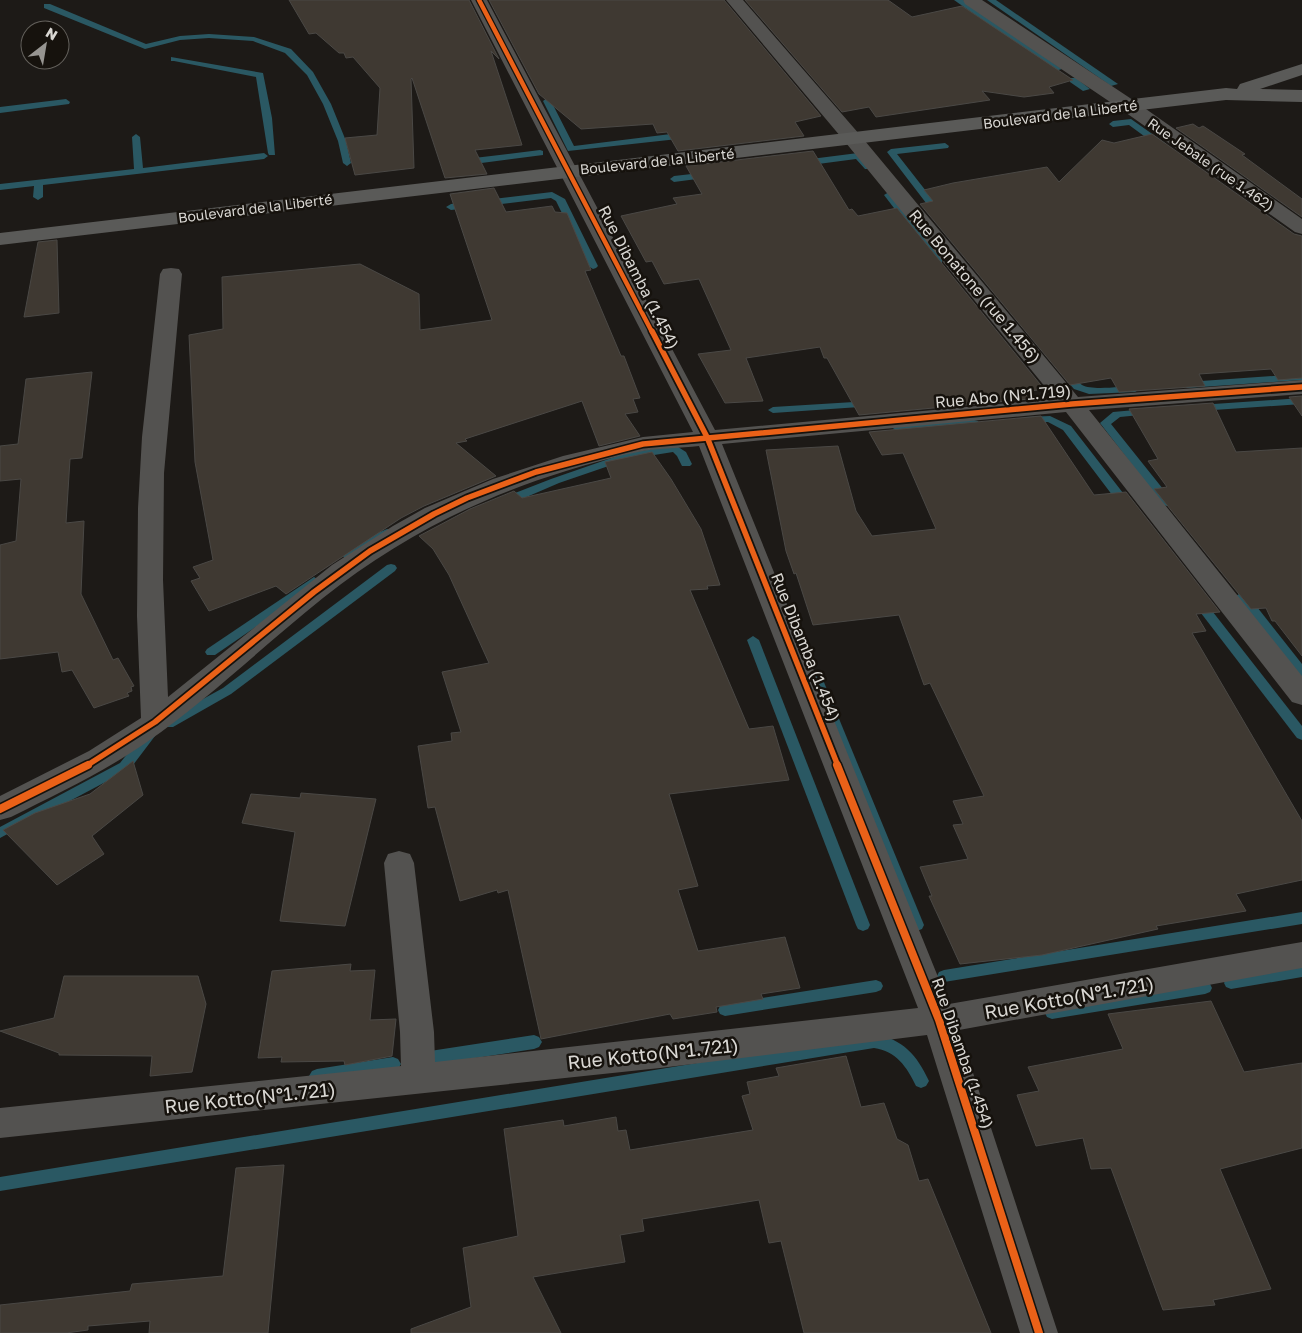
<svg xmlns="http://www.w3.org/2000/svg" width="1302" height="1333" font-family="'Golos Text',sans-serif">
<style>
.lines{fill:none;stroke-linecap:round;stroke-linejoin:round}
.stream{fill:#2a5863;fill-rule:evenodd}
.building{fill:#3f3932;stroke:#4a4845}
.minor{fill:#535250;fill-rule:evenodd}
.highway{fill:#5a5a58;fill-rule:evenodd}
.cycleway-far2-casing{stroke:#16120d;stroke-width:7}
.cycleway-far1-casing{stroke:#16120d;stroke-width:9}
.cycleway-casing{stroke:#16120d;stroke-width:11}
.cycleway-far2{stroke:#ea6118;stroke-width:4.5}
.cycleway-far1{stroke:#ea6118;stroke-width:5.5}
.cycleway{stroke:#ea6118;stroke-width:8}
.labels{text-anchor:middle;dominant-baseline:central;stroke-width:5;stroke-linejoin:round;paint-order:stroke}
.far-street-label{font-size:14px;fill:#d9d7d3;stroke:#16120d}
.street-label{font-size:16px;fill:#d9d7d3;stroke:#16120d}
.near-street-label{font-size:19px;fill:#d9d7d3;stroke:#16120d}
</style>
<rect width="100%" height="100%" fill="#1d1a17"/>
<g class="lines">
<g class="stream">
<path d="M954,0h9l99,69 -7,2z"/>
<path d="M987,0h9l122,84 -7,2z"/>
<path d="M44,4h6l96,40 34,-8 29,-2 45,3 37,12 22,23 18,32 15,37 5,22 -4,3 -4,-3 -5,-22 -15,-37 -16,-29 -22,-22 -32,-12 -44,-3 -29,2 -35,9 -101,-41z"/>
<path d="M171,57l92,16 9,45 3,37h-6l-1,-2 -12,-76 -82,-16h-3z"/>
<path d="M1070,78h6l14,11 -7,2 -13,-9z"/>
<path d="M547,98l4,3 23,45 113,-14 4,3 -4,3 -119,13 -25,-50z"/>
<path d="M66,99l4,3 -1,2 -69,9v-6z"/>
<path d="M1131,119l34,24v4h-6l-30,-22 -16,2 -4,-3 4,-3z"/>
<path d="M136,134l4,3 3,31 121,-15 4,3 -4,3 -221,26v12l-5,3 -5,-3 1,-11 -34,4v-6l134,-15 -2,-32z"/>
<path d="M945,143l4,3 -1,2 -51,6 47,60 -5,3 -3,-1 -49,-64 4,-3z"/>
<path d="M540,150l3,1v4l-69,9 -4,-3 4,-3z"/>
<path d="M858,153l3,1 10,11v4h-6l-9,-10 -53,7 -4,-3 4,-3z"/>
<path d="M709,172l4,3 -1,2 -38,5 -4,-3 4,-3z"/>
<path d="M552,192l13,7 33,67 -2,2 -3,1 -5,-3 -32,-65 -5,-3 -100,12 -5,-3 5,-3z"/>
<path d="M889,192l3,1 50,66v4h-6l-52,-68z"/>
<path d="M1065,369c8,2 11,12 17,16 11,6 40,1 53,1l5,3 -5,3 -46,2 -15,-5 -13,-15 -1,-2z"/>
<path d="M1302,374v6l-115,8 -5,-3 5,-3z"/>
<path d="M1302,398v6l-103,7 -5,-3 5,-3z"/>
<path d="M870,401l4,1 1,2 -1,2 -101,7 -5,-3 5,-3z"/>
<path d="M1146,409l5,3 -1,2 -30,3 -9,7 60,75 2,3 -6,4 -4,-1 -63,-82 13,-11z"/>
<path d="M1050,416l21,10 59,76 2,3 -2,3h-8l-59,-78 -15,-8 -22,1 -5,-3 5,-3z"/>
<path d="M974,420l4,1 1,2 -1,2 -82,5 -5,-3 5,-3z"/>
<path d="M675,445l11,7 6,12 -2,2h-8l-5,-10 -4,-4 -44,7 -70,24 -51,22h-8l-2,-3 2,-3 51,-20 72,-25z"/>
<path d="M387,529l4,1 2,3 -2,3 -20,9 -18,14h-8l-2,-3 2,-3 18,-14z"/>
<path d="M391,564l4,1 2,3 -2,3 -164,123 -58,33h-10l-1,-3 1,-3 60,-33 164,-123z"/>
<path d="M314,577l6,4 -2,3 -103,71h-8l-2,-3 2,-3z"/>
<path d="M1242,592l4,1 56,71v13l-4,-1 -60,-77 -2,-3z"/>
<path d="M1198,597l4,1 100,128v14l-5,-2 -103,-134 -2,-3 2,-3z"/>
<path d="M753,636l6,4 111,285 -2,4 -5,2 -5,-2 -2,-4 -109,-285z"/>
<path d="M815,671l4,1 2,3 103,250 -2,4 -5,2 -5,-2 -2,-4 -101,-250 2,-3z"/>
<path d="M149,731l5,2 1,3 -25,33 -130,69v-11l120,-64 24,-30z"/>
<path d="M1302,912v12l-358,58 -5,-2 -2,-4 2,-4 5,-2z"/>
<path d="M1302,965v12l-71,12 -5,-2 -2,-4 2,-4 5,-2z"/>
<path d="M876,980l5,2 2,4 -2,4 -5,2 -151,24 -5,-2 -2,-4 2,-4 5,-2z"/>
<path d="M1205,982l5,2 2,4 -2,4 -5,2 -153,25 -5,-2 -2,-4 2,-4 5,-2z"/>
<path d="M874,1034c29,5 43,21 55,47l-3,5 -5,2 -5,-2c-9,-19 -20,-35 -42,-38l-874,143v-14z"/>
<path d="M534,1035l5,2 3,5 -3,5 -5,2 -104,16 -5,-2 -3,-5 3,-5 5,-2z"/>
<path d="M393,1057l5,2 3,5 -3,5 -5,2 -76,12 -5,-2 -3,-5 3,-5 5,-2z"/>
</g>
</g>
<g class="building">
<path d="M289,0h180l30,59 -8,-8 31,94 -47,5 12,24 -42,4 -33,-100 -1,1 3,89 -59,7 -10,-37 32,-3 3,-47 -27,-31 -7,1 -2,-5h-5l-23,-20 -7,1z"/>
<path d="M489,0h235l97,116 -26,6 9,14 -126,15 -11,-19 -10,1 -4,-9 -72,5 -42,-35z"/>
<path d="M745,0h143l24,17 50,-11 111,74 -24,7 5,6 -30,4 -42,-6 8,9 -114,17 -7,-10 -27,5z"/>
<path d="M1193,124l6,4 4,-2 42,28 -3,1 60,44v18l-126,-89z"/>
<path d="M1152,134l142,100 8,2v142l-24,2 -7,-11 -72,5 6,12 -86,6 -8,-14 -41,7 -150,-181 13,-3 -9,-11 29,-7 94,-16 12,15 43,-42 12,3z"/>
<path d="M813,151l36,59 3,-1 6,7 39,-8 147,181 -20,3 5,7 -170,16 -32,-57h-3l-4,-11 -74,11 17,43 -38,2 -27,-49 33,-4 -32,-71 -35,5 -12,-23 -6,1 -25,-46 56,-12 -4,-6 29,-4 -16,-28z"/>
<path d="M494,188l12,24 46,-6 3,6 12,1 24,57 -6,1 36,85h3l16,42 -7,1 5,13 -13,2 15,22 -41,10 -17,-45 -117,38 2,2 -11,2 40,33 -72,30 -23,12 -115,76 -10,-8 -67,25 -18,-30 9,-3 -7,-11 20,-7 -18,-98 -6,-127 34,-6 -1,-52 138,-13 59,30 1,36 72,-10 -42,-126z"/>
<path d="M57,240l2,73 -35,4 14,-75z"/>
<path d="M92,372l-10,86 -12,1 -4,64 18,-2 -3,73 32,66 5,-2 16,28 -3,1 1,4 -5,2 2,3 -35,12 -22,-38 -10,2 -4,-20 -58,7v-114l16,-4 5,-62 -21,2v-35l18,-2 8,-65z"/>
<path d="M1302,396v20l-13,-19z"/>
<path d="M1213,403l23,49 66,-4v208l-27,-35h-3l-6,-13 -15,1 -97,-120 13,-2 -19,-26 10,-2 -29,-50z"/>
<path d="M1041,416l53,79 32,-3 94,120 -24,2 10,17 -14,2 110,188v59l-66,14 10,17 -90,15 2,3 -116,26 -82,9 -31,-68h3l-12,-29 48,-8 -15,-34 10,-1 -10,-23 31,-5 -54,-113 -6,2 -25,-70 -86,10 -17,-52 -2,1 -8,-23 -20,-101 72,-4 18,65 16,25 64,-7 -33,-76 -21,2 -13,-23z"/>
<path d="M652,452l19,27 30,50 19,56 -13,1 1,3 -18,1 59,139 24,-3 16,54 -120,14 29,92 -20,4 20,61 87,-14 15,51 -39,6 2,5 -47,8 1,5 -44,7 -3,-5 -129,25 -33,-149 -10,3 -1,-3 -37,11 -25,-94 -7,1 -10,-62 34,-5 -1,-8 10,-1 -19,-60 47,-9 -40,-88 -16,-26 -14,-13 51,-27 44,-18 8,7 89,-20 -6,-16z"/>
<path d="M133,761l10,34 -51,41 12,18 -47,31 -54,-55 32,-17 55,-19z"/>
<path d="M301,793l75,6 -31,127 -65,-5 15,-89 -53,-9 9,-29 49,4z"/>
<path d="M351,964l-1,7 25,-1 -5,50 26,-1 -4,37 -47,9 -1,-4 -63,1 1,-5 -24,1 14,-87z"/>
<path d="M64,976h134l8,28 -14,68 -42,4 2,-20 -93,-1v-2l-59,-22 54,-13z"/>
<path d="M1211,1001l33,71 58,-9v85l-82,21 51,120 -58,11 2,5 -52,5 -52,-142 -20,1 -8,-31 -47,8 -19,-51 22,-4 -11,-24 95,-18 -15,-35z"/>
<path d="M846,1056l15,51 23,-4 13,36 11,6 11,36 9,-2 63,154h-187l-23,-92 -12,2 -10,-43 -117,19 2,12 -24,4 5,27 -92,15 28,56h-150v-4l60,-22 -8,-59 55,-12 -14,-107 59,-9 1,6 52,-9 2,14 8,-1 4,20 123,-20 -11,-34 8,-2 -3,-12 32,-6 -3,-8z"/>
<path d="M284,1165l-16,168h-119l1,-12 -62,5v4l-22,3h-66v-28l130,-14 2,-7 91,-8 13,-108z"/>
</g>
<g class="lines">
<g class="minor">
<path d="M471,0h16l228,430 340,-31 -209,-256 -120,-143h17l117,135 218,262 224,-17v14l-213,16 213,266v29l-10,-3 -226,-290 -344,32 227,560 353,-62v26l-343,62 99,303h-38l-93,-298 -267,33 -660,70v-30l401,-42 -1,-34 -16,-169 4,-9 11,-3 11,3 4,9 20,169 1,30 483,-54 -219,-562c-19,2 -38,2 -56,5 -26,5 -52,12 -77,20 -89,27 -170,69 -243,127 -59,47 -114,101 -176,144 -43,30 -90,52 -136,75l-11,3v-24l89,-45 52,-33 -4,-102 1,-108 4,-71 18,-163 3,-5 8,-1 8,1 3,5 -18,199 -1,107 5,117 164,-132 61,-39 32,-18 68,-29 70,-23 80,-19 50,-5z"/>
<path d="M963,0h19l154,102 166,117v15l-7,-2 -173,-122 -157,-106z"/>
</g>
<path class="highway" d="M1302,64v11l-42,14 42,1v12l-76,-2 -1226,145v-12l1226,-145 11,1 3,-5z"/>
<g class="cycleway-far2-casing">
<path id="cycleway-far2" d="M479,0l173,332"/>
</g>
<g class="cycleway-far1-casing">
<g id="cycleway-far1">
<path d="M652,331l55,106 131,329"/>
<path d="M86,766l69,-44 159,-130 56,-41 64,-37 33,-16 69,-26 107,-28 429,-40 230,-17"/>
</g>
</g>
<g class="cycleway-casing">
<g id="cycleway">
<path d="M837,765l102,255 100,313"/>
<path d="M0,809l88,-44"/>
</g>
</g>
<use href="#cycleway-far2" class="cycleway-far2"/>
<use href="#cycleway-far1" class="cycleway-far1"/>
<use href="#cycleway" class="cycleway"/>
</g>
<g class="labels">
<g class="far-street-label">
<text transform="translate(1060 114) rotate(-7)">Boulevard de la Liberté</text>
<text transform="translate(657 161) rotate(-6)">Boulevard de la Liberté</text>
<text transform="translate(1211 164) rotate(35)">Rue Jebale (rue 1.462)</text>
<text transform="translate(255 208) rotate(-7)">Boulevard de la Liberté</text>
</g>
<g class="street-label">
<text transform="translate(639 277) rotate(63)">Rue Dibamba (1.454)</text>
<text transform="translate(975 286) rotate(50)">Rue Bonatone (rue 1.456)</text>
<text transform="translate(1003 396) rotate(-5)">Rue Abo (N°1.719)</text>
<text transform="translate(806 647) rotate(68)">Rue Dibamba (1.454)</text>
<text transform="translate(963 1053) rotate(71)">Rue Dibamba (1.454)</text>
</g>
<g class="near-street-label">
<text transform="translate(1069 997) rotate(-10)">Rue Kotto(N°1.721)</text>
<text transform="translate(653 1053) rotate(-6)">Rue Kotto(N°1.721)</text>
<text transform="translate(250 1097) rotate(-6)">Rue Kotto(N°1.721)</text>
</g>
</g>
<g transform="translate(45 45) rotate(31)"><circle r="24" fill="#16120d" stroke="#64615c"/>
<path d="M0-4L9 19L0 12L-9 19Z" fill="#979591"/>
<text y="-8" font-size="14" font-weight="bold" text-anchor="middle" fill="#d9d7d3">N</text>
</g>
</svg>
